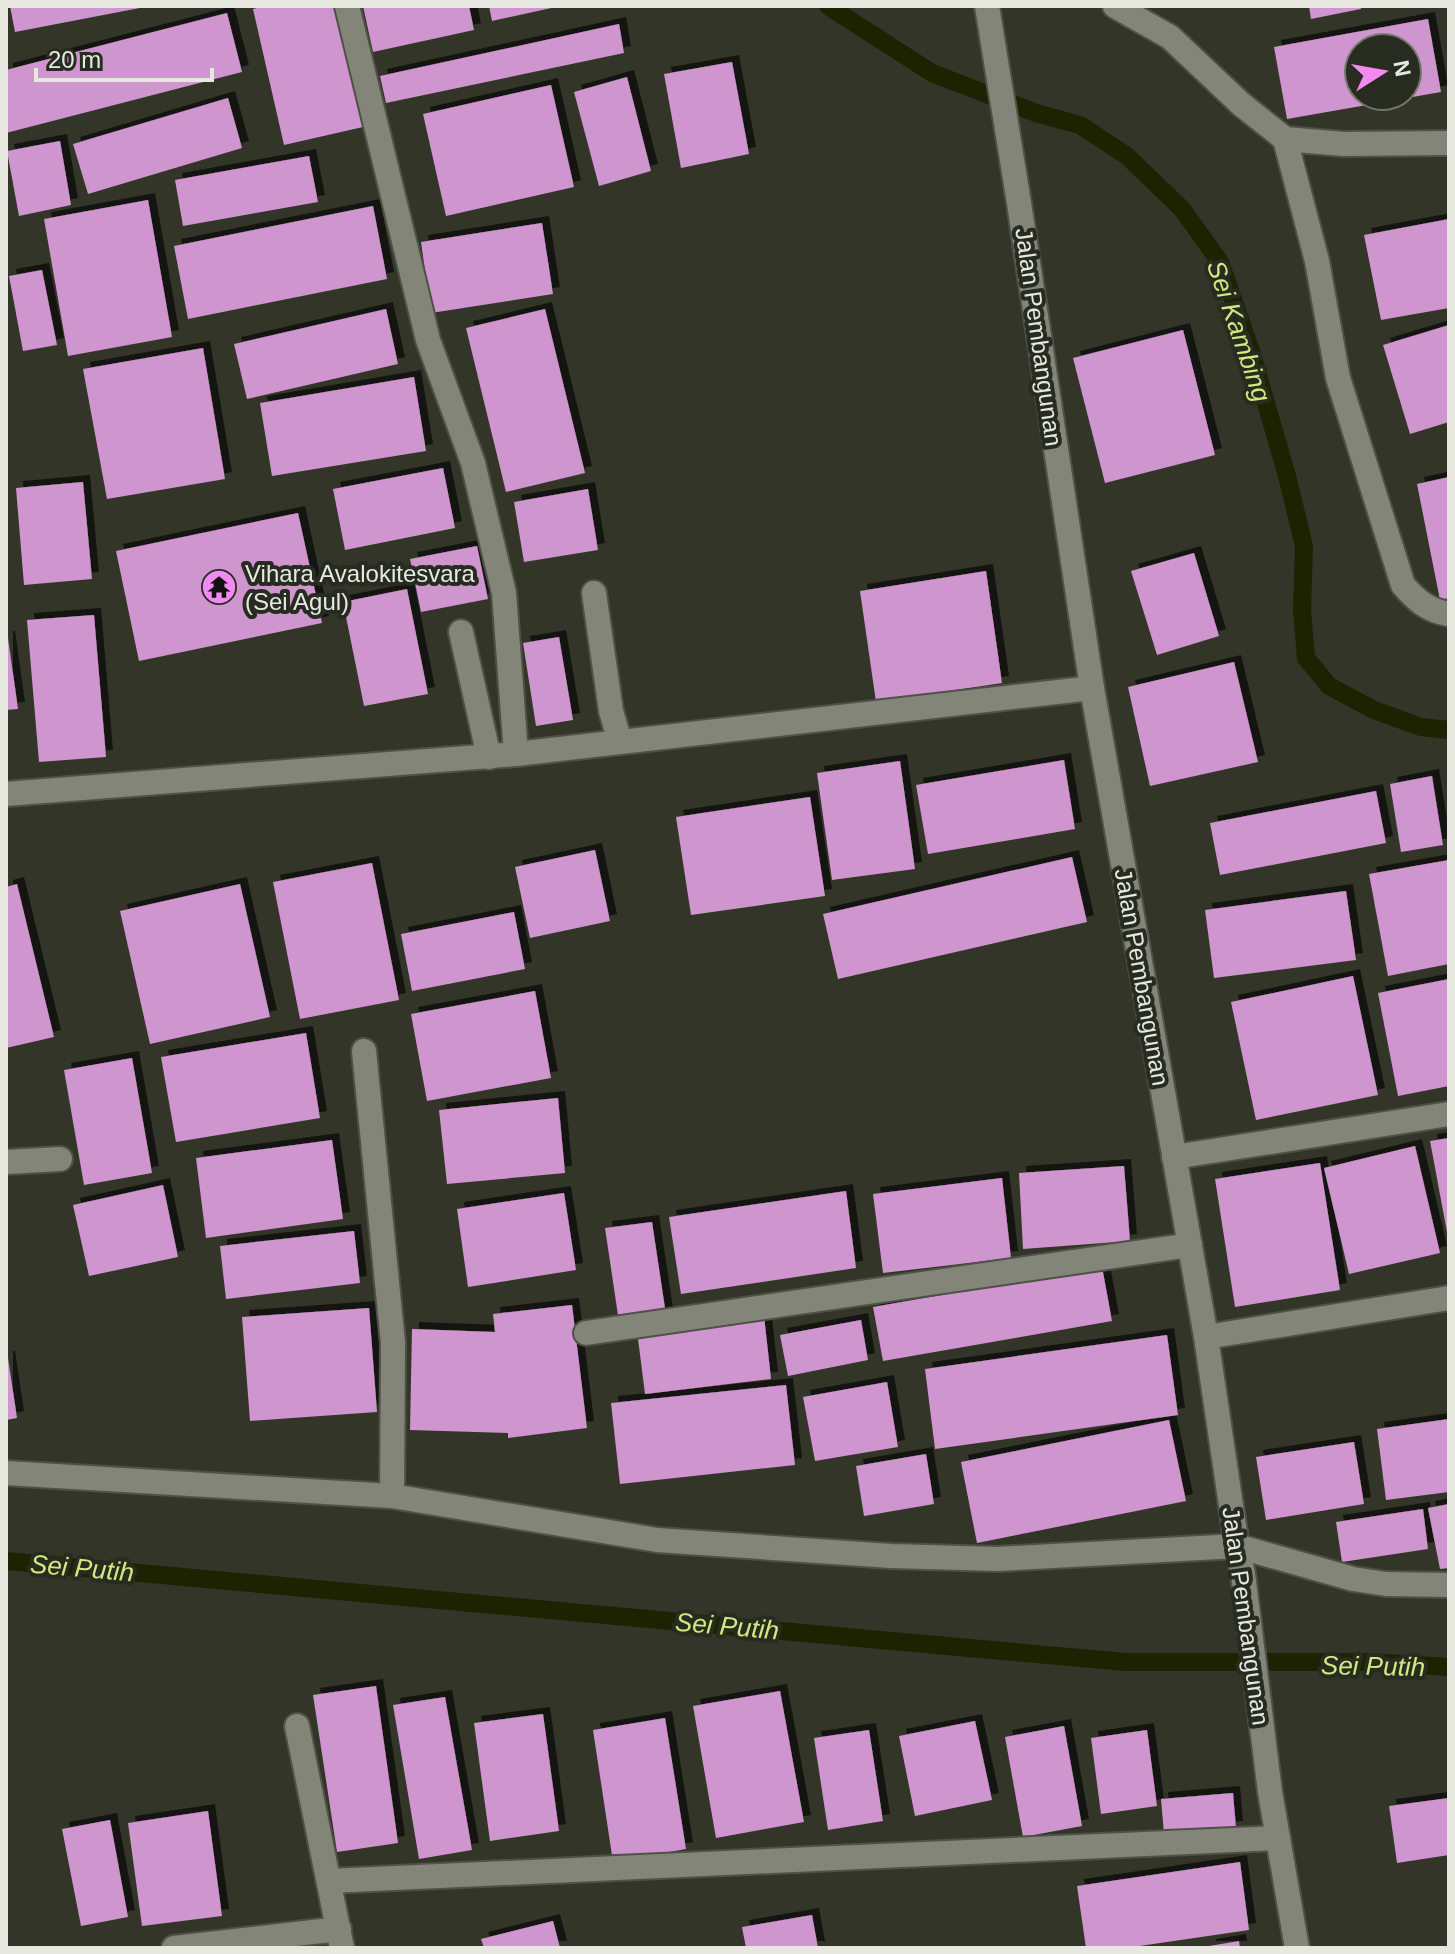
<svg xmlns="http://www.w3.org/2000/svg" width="1455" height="1954" font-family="Arial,sans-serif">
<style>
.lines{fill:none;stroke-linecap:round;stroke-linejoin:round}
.stream{stroke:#1d2300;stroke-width:18}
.building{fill:#cf95ce;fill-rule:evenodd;filter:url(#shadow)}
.minor-casing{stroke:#4f5147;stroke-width:28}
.minor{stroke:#828577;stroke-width:24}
.labels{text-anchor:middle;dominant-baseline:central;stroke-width:8;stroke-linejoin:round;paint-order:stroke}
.street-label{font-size:24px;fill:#e7e9e1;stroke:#282b1f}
.poi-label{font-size:24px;fill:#e7e9e1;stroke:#282b1f;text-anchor:start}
.water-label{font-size:26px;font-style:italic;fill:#d4e87f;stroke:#282b1f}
</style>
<defs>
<filter id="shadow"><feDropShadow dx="7" dy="-7" stdDeviation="0" flood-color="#0009"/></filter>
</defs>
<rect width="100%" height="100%" fill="#323528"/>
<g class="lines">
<g class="stream">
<path d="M828,6l104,67 104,40 44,12 47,31 55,53 38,53 31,89 36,125 17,70 -2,65 4,47 23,28 45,24 47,17 28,3"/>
<path d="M6,1561l1119,101h242l82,5"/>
</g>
</g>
<g class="building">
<path d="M10,6h135v1l-130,25z"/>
<path d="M265,6h69l29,121 -79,18 -31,-136z"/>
<path d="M363,6h106l5,24 -101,22z"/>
<path d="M489,6h67v1l-64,14z"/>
<path d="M1309,6h51l1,3 -50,10z"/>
<path d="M227,13l15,59 -236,61v-63z"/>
<path d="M1428,19l13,73 -154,27 -13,-72zM1359,48h48v48h-48z"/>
<path d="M619,24l5,29 -238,50 -6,-27z"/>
<path d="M732,62l17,92 -68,14 -17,-94z"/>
<path d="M627,77l24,94 -52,15 -25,-94z"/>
<path d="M551,85l23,102 -128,29 -23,-102z"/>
<path d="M228,98l14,50 -154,46 -15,-50z"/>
<path d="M60,141l11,64 -52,11 -12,-65z"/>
<path d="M309,156l9,46 -135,24 -8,-46z"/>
<path d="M148,200l24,137 -104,19 -24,-137z"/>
<path d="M373,206l14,73 -199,40 -14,-73z"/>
<path d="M1449,219v89l-68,12 -17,-85z"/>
<path d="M542,223l11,71 -122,19 -10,-71z"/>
<path d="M42,270l15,75 -34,6 -14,-75z"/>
<path d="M386,309l12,55 -151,35 -13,-55z"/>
<path d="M545,309l40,164 -79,19 -40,-164z"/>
<path d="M1449,325v97l-39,12 -27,-89z"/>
<path d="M1183,330l32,125 -110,28 -32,-125z"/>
<path d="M203,348l22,131 -118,20 -24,-130z"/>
<path d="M414,377l12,74 -154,25 -12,-73z"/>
<path d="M443,468l12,60 -110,22 -12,-61z"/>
<path d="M1449,477v121l-9,2 -23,-116z"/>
<path d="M83,482l9,97 -68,6 -8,-97z"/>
<path d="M588,489l10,61 -74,12 -10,-60z"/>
<path d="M298,513l24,110 -183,38 -23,-110z"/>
<path d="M477,546l11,53 -67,13 -11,-53z"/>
<path d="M1194,553l25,83 -62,19 -26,-84z"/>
<path d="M986,571l16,112 -126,19 -16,-111z"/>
<path d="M407,589l21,105 -64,12 -21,-104z"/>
<path d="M94,615l12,142 -67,5 -12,-142z"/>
<path d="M559,637l14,83 -37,6 -13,-83z"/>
<path d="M6,638h2l10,71 -12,1z"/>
<path d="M1234,662l24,100 -108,24 -22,-99z"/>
<path d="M1064,760l11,69 -147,25 -12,-69z"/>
<path d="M900,761l15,108 -83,11 -15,-107z"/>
<path d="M1432,776l11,69 -42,7 -11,-68z"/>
<path d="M1376,791l10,52 -166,32 -10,-52z"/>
<path d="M810,797l15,99 -134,19 -15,-98z"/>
<path d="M595,850l15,71 -80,17 -15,-71z"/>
<path d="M1072,857l15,65 -249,57 -15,-65z"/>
<path d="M1449,860v104l-61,12 -19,-102z"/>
<path d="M372,863l27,137 -99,19 -27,-137z"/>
<path d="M17,884l37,153 -48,11v-161z"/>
<path d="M240,884l30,133 -120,27 -30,-133z"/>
<path d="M1346,891l10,69 -142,18 -9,-68z"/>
<path d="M514,912l11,57 -113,22 -11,-57z"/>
<path d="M1353,976l25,119 -122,25 -25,-118z"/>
<path d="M1449,979v107l-51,10 -20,-103z"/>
<path d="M535,991l16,87 -124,23 -16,-87z"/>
<path d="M306,1033l14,85 -144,24 -15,-85z"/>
<path d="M132,1058l20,115 -68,12 -20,-115z"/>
<path d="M558,1098l7,75 -118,11 -8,-74z"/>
<path d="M1449,1138v94h-2l-17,-91z"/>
<path d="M332,1140l11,79 -137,19 -10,-80z"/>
<path d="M1415,1146l25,107 -91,21 -25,-106z"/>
<path d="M1320,1163l20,127 -105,17 -20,-128z"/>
<path d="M1124,1166l6,75 -107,8 -4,-76z"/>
<path d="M1002,1178l9,80 -128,15 -10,-79z"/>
<path d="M163,1185l15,72 -89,19 -16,-71z"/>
<path d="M846,1191l10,77 -175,26 -12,-77z"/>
<path d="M564,1193l12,77 -108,17 -11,-78z"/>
<path d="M652,1222l14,93 -47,7 -14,-94z"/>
<path d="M354,1231l6,52 -134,16 -6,-53z"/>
<path d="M1102,1267l10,54 -229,40 -10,-54z"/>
<path d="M572,1305l15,123 -79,10v-5l-98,-3 2,-101 83,3 -2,-18z"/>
<path d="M369,1308l8,104 -127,9 -8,-104z"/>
<path d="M764,1316l7,63 -126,15 -8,-63z"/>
<path d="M861,1320l7,40 -80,16 -8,-41z"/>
<path d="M1167,1335l11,80 -243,34 -10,-80z"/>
<path d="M6,1358h2l9,60 -11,2z"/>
<path d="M887,1382l11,65 -83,14 -12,-64z"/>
<path d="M786,1385l9,80 -175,19 -9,-81z"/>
<path d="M1449,1419v73l-63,8 -9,-71z"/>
<path d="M1169,1420l17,81 -209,42 -16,-81z"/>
<path d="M1354,1442l10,62 -98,16 -10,-63z"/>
<path d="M926,1454l8,50 -70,12 -8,-50z"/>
<path d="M1449,1504v64l-9,1 -12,-61z"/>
<path d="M1423,1509l5,40 -86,13 -6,-40z"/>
<path d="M376,1686l22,157 -61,9 -24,-157z"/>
<path d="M780,1691l24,131 -88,16 -23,-132z"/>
<path d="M445,1697l27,153 -53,9 -26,-154z"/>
<path d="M543,1714l16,117 -69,10 -16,-118z"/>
<path d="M665,1718l21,131 -73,13 -20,-132z"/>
<path d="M975,1721l17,79 -77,16 -16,-80z"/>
<path d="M1064,1726l18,100 -59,11 -18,-100z"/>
<path d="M869,1730l14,91 -55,9 -14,-92z"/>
<path d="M1147,1730l10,76 -56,8 -10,-76z"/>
<path d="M1233,1793l3,35 -72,6 -3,-35z"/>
<path d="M1449,1798v57l-52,8 -8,-57z"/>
<path d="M208,1811l14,105 -80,10 -14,-103z"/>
<path d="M110,1820l18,97 -47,9 -19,-97z"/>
<path d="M1240,1862l9,68 -123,18h-40l-9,-62z"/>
<path d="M812,1915l6,33h-72l-4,-21z"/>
<path d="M553,1921l7,27h-76l-3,-9z"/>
<path d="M1239,1941l1,7h-31v-2z"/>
</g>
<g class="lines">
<g class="minor-casing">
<g id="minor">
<path d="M347,6l81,334 45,123 31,130 12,161"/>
<path d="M987,6l32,197 73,485 114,649 31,209 6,28 27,218 27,156"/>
<path d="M1115,6l55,31 71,67 44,35 59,5 105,-1"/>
<path d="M1285,139l32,122 21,117 65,207c13,15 25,26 46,29"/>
<path d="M594,593l17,118 9,31"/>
<path d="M461,632l28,125"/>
<path d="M6,794l510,-40 576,-66"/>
<path d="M364,1051l29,292 -1,153"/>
<path d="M1174,1157l275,-43"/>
<path d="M6,1162l54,-3"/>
<path d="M586,1333l604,-88"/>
<path d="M1206,1337l243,-39"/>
<path d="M6,1473l386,23 265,44 234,16 106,3 240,-13 116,33 33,5 63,1"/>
<path d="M297,1726l45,222"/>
<path d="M329,1881l949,-43"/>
<path d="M174,1948l165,-19"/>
</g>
</g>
<use href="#minor" class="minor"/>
</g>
<defs>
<g id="temple-disc" transform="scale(1.8)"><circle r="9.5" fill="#f28af2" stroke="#282b1f"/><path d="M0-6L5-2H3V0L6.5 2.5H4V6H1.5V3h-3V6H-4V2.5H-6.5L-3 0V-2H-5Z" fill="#111"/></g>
</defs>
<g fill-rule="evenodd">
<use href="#temple-disc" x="219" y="587"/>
</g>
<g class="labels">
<g class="street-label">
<text transform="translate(1039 337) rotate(82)">Jalan Pembangunan</text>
<text transform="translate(1142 977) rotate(80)">Jalan Pembangunan</text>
<text transform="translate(1246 1616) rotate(82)">Jalan Pembangunan</text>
</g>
<g class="poi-label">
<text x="245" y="573">Vihara Avalokitesvara<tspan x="245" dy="28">(Sei Agul)</tspan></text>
</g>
<g class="water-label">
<text transform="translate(1239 331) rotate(71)">Sei Kambing</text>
<text transform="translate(82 1568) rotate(5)">Sei Putih</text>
<text transform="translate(727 1626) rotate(5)">Sei Putih</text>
<text transform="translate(1373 1666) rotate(1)">Sei Putih</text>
</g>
</g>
<rect width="1455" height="1954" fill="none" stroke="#e7e9e1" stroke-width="16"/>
<g transform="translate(1383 72) rotate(79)"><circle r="38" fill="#282b1f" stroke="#74776d" stroke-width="2"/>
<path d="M0-6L14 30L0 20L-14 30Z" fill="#f28af2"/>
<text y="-12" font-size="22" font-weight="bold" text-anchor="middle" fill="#e7e9e1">N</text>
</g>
<path d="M36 68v12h176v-12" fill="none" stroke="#e7e9e1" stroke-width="4"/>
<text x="48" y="68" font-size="24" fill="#e7e9e1" stroke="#282b1f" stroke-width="6" paint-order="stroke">20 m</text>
</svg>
